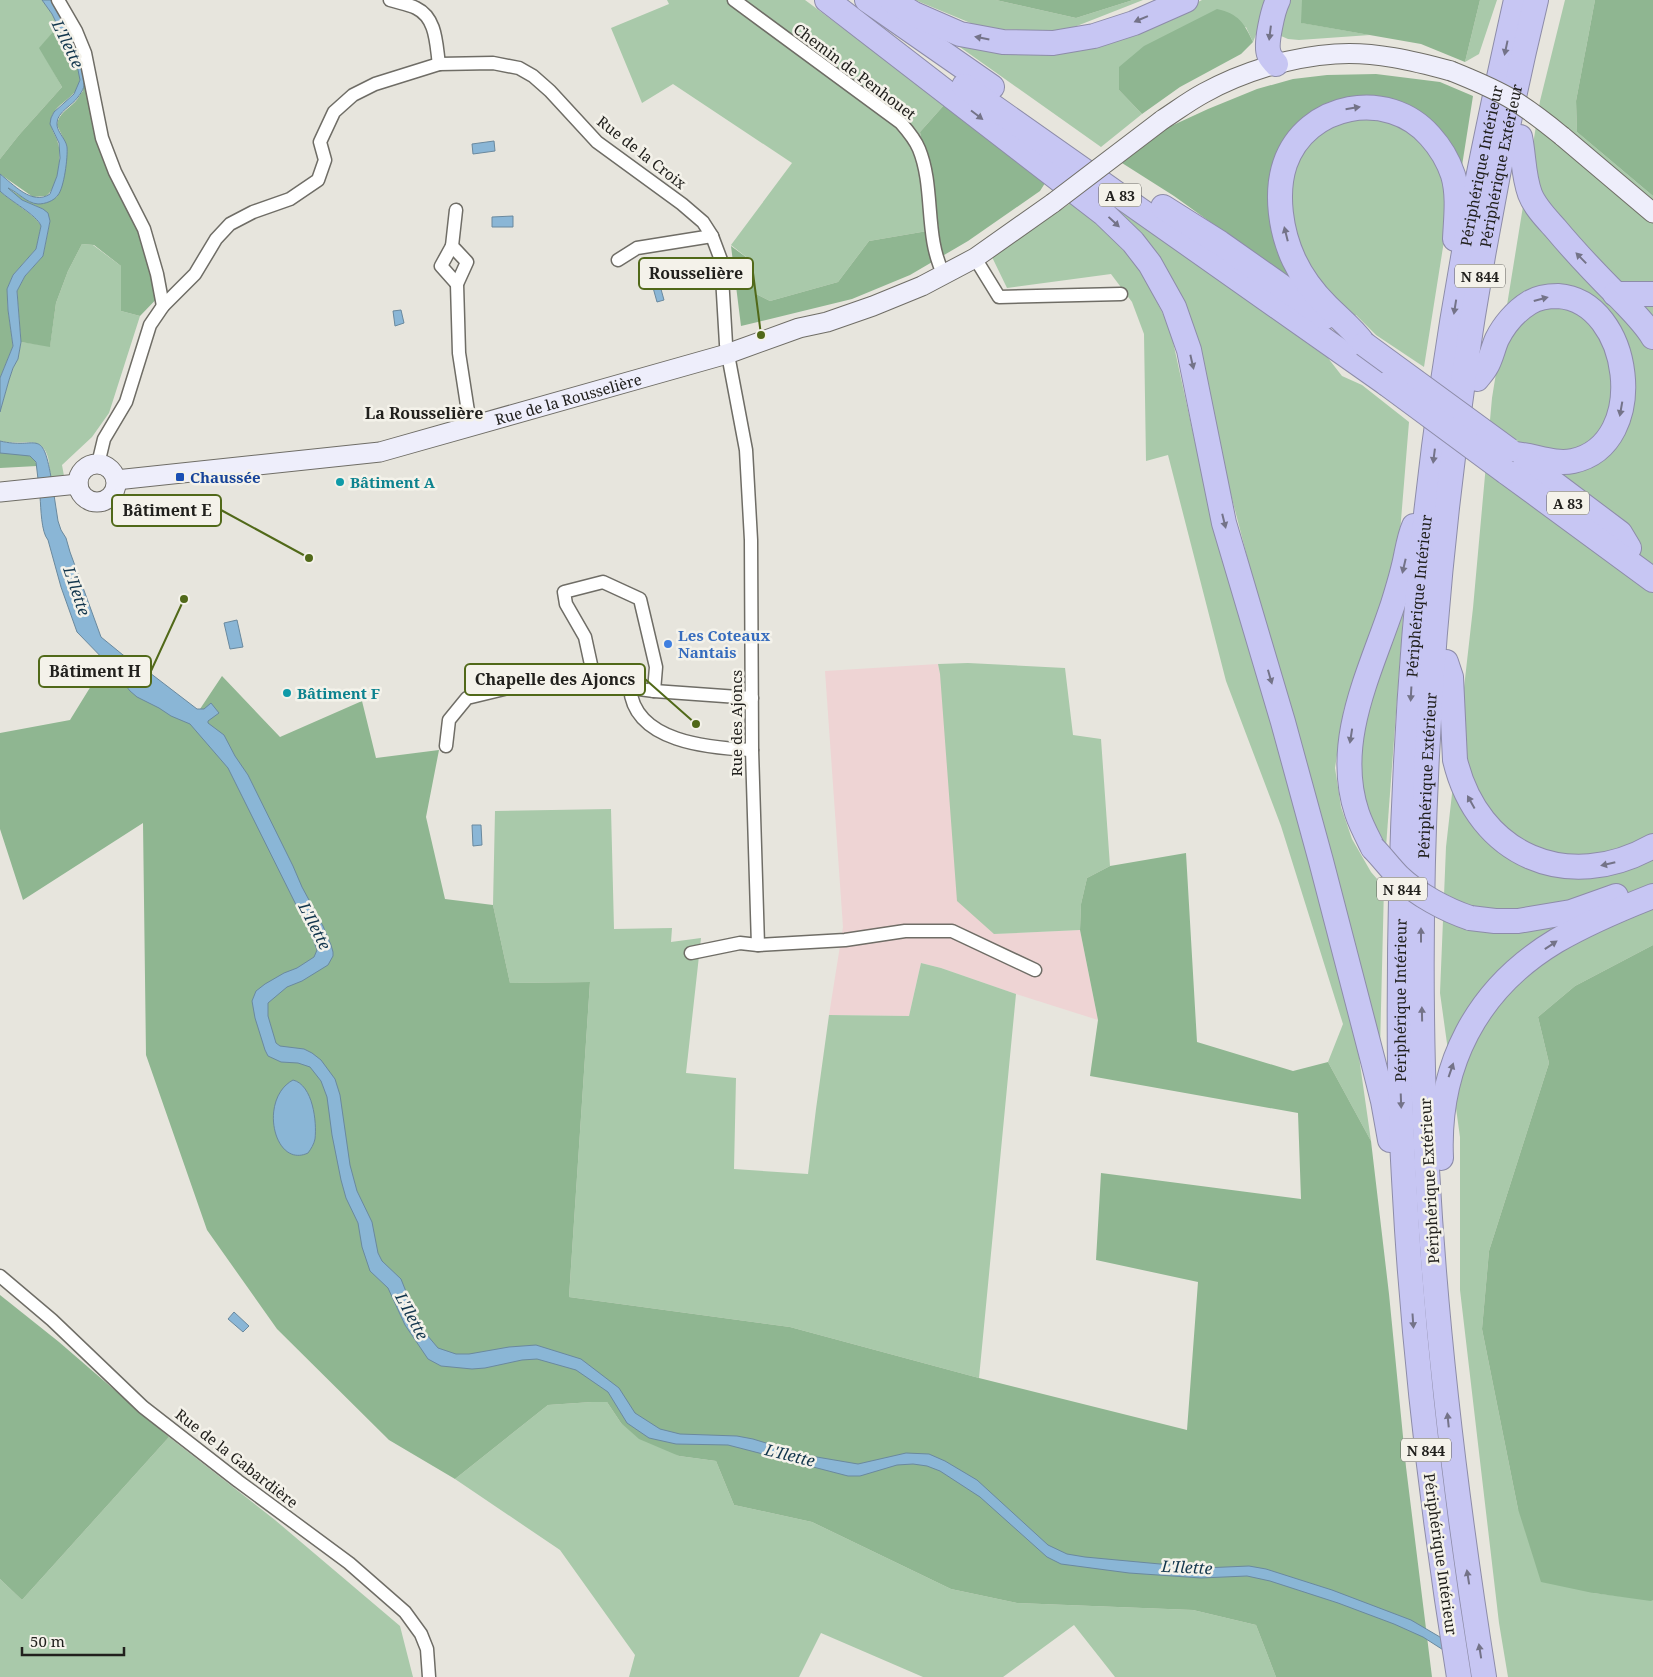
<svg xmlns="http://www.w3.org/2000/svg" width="1653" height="1677" font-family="'Noto Serif',serif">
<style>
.industrial{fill:#eed4d4}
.green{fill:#a9c9aa}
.forest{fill:#8fb691}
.water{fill:#8ab6d6;stroke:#6a899e}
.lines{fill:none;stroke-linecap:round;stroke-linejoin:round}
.street-casing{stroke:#6f6d66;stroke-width:15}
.secondary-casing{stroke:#6f6d66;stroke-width:21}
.highway-casing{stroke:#8d8ca8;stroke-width:26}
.street{stroke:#fff;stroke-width:12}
.secondary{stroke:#eeeefb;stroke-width:19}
.highway{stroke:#c7c6f3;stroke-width:24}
.secondary-bridge-casing{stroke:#6f6d66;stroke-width:21;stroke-linecap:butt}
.highway-bridge-casing{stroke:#8d8ca8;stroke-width:26;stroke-linecap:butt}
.secondary-bridge{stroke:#eeeefb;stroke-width:19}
.highway-bridge{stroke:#c7c6f3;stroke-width:24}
.oneway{fill:#747388}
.transit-dot{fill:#1a4fb4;stroke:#f4f2ea;stroke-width:2}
.culture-dot{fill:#0f9aa8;stroke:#f4f2ea;stroke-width:2}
.shop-dot{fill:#3f7fe0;stroke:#f4f2ea;stroke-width:2}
.labels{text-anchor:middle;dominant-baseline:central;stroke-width:5;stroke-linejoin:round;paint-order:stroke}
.shield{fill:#f4f2ea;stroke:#605f5a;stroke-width:1}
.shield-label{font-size:14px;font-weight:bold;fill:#21201d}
.street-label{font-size:15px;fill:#21201d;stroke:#f4f2ea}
.transit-label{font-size:15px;font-weight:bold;fill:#164399;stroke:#f4f2ea;text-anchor:start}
.culture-label{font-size:15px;font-weight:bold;fill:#0d838f;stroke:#f4f2ea;text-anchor:start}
.shop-label{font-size:15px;font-weight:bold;fill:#366cbe;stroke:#f4f2ea;text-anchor:start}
.water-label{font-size:16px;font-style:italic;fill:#12364d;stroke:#f4f2ea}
.neighbourhood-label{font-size:16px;font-weight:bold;fill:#21201d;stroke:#f4f2ea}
.leader{fill:none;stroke:#516919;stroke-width:2}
.callout-dot{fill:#516919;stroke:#f4f2ea;stroke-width:2}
.callout{fill:#f4f2ea;stroke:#516919;stroke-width:2}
.callout-label{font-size:16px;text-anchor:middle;font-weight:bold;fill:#21201d}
</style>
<rect width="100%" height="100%" fill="#e7e5dd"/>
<path class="industrial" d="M938,664l56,270 86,-4 18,90 -82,-26 -75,-26 -20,-5 -12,53 -80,-1 14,-88 -18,-256z"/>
<g class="green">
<path d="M0,0h42l10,14 6,12 -18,22 22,39 -43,48 -19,24z"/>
<path d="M667,0h138l140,104 -25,28 19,97 -70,12 -31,41 -68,19 -14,-7 -6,-34 -19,-15 61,-82 -119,-79 -31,19 -31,-75 58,-24z"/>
<path d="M915,0h81l80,18 57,-18h10l-79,31 -79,-2z"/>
<path d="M1202,0h68l-17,42 -7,-15 -127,63 23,24 -41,33 -144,-102 3,-1 42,8 194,-49z"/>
<path d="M1289,0h13v23l68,12 -71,5 -11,-1 -7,-3 -2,-8z"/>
<path d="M1480,0h17l-18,54 -14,8z"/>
<path d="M1565,0h30l-19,101 1,31 76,64v749l-78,41 -37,31 11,46 -60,188 -7,78 36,180 75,84 60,7v77h-145l-9,-54 -39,-333v-153l-20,-144 6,-146 27,-239 19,-210 48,-297z"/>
<path d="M1365,113l55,22 18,25 12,43 -26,164 -48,-32 -20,-20 -4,3 -33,-35 -19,-27 -7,-28 -3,-38 13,-43 19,-17z"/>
<path d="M1095,190l233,168 14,18 20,9 47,37 -11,135 -54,152 -9,59 6,39 11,32 19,33 13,15 -4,162 -124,-458 -78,-300 -14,-27 -35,-42 -36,-30z"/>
<path d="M1075,200l23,22 43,48 29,58 37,169 78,270 70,262 16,112 -43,-79 15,-38 -62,-198 -55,-145 -58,-226 -22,6 -2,-127 -12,-32 -21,-28 -104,14 -15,-31z"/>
<path d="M82,244l11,1 28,21v45l19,5 -31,97 -17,24 -30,28 2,11 -14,2c1,-5 -1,-10 -1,-16 -5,-30 -27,-15 -49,-21v-29l9,-32 4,-12 5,-9 3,-17 29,4 6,-43 12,-32z"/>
<path d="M1404,606l-18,241 -19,-30 -11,-37 5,-63z"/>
<path d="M968,663l97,5 8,67 28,4 9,127 -23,12 -6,26 -1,26 -86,4 -37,-33 -17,-227 -2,-10z"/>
<path d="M611,809l3,120 58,-1 -1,14 30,-4 -15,135 50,5 -2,91 74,5 8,-65 13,-94 80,1 12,-53 20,5 75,26 -37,384 -189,-51 -221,-30 21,-315 -80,1 -17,-78 2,-94z"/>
<path d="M592,1402h15l14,21 58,33 37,5 18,44 78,17 139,67 66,14 176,7 63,15 20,52h-161l-41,-52 -71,52h-80l-102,-44 -22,44h-170l6,-22 -75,-105 -105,-71 93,-74z"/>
<path d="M169,1437l106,83 125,106 13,51h-413v-98l22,21z"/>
</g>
<g class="forest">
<path d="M51,0h12l24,41 13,57 5,34 11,37 25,41 26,78 -27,28 -19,-5v-45l-27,-21 -12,-1 -14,27 -12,32 -6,44 -29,-5 -4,-51 8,-15 18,-20 7,-35 -7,-12 -21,-9 -14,-10v-2l22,14 27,-5 5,-14 5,-37 -10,-21c1,-11 11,-16 18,-23 3,-3 5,-8 8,-11l-2,-32 -23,-49z"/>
<path d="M996,0h137l-57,18z"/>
<path d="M1302,0h178l-15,62 -44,-18 -120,-21z"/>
<path d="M1595,0h58v196l-76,-64 -1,-31z"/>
<path d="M1217,9c22,5 27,14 36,33l-12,12 -61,33 -38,27 -23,-24v-23l25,-21z"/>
<path d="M58,26c6,14 23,39 22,53 -1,20 -28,24 -29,42 -1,8 5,14 7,22 4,13 0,45 -12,53l-13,1 -33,-23v-15l19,-24 43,-48 -23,-39z"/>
<path d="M1376,74l64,8 33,14 -12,76 -36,-54 -46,-21 -34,5 -70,68 20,113 -121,-87 -52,-33 47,-36 39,-18 49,-20 36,-10 34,-4z"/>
<path d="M945,104l102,76 -7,11 -72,50 -58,34 -58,24 -111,27 -10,-80 19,14 6,34 14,7 68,-19 31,-41 70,-12 -19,-97z"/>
<path d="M0,191c10,10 36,24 41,35l-5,23 -23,26 -6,14 1,21 5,36 -13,32z"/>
<path d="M0,453c13,0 33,-3 37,13l-37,2z"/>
<path d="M107,660l85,61 30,-45 58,61 82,-36 14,57 63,-8 -13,67 19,82 48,6 17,78 80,-1 -21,315 221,30 189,51 208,52 11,-148 -102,-22 5,-87 200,26 -3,-86 -208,-37 8,-56 -18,-90 1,-26 6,-26 23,-12 76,-13 11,189 96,29 35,-9 43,79 18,153 17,173 26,210h-156l-20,-52 -63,-15 -176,-7 -66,-14 -139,-67 -78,-17 -18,-44 -37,-5 -40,-17 -18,-16 -14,-21h-15l-44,3 -93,74 -66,-39 -112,-111 -70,-99 -61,-175 -3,-232 -120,77 -23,-71v-96l70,-13z"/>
<path d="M1653,945v655l-2,1 -58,-8 -52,-11 -23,-73 -36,-180 7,-78 60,-188 -11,-46 37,-31z"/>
<path d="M0,1295l59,47 110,95 -147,163 -22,-21z"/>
</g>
<g class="water">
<path d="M42,0h9c11,16 36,64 33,84 0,5 -3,9 -6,13 -5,8 -21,15 -21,26 -1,8 9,16 10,24 1,10 -3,41 -9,48 -4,6 -13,9 -20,9 -12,-1 -20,-12 -30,-16l14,12 21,9 5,4 2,8 -7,35 -18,20 -8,15 4,51 -3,17 -5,9 -4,12 -9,32v-34l13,-32 -5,-36 -1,-21 6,-14 23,-26 5,-23c-4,-11 -31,-25 -41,-35v-17c13,10 32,32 50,20l7,-18 3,-18 -1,-15 -9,-19 1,-6 3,-6 20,-18 6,-14 -3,-15 -25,-51z"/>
<path d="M494,141l1,10 -22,3 -1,-10z"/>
<path d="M513,216v11h-21v-10z"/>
<path d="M659,282l5,18 -7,2 -5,-18z"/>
<path d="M401,310l3,13 -9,3 -2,-15z"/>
<path d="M0,441c37,9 42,-15 51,36l-13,2 -2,-17 -6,-6 -30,-3z"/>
<path d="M54,495l4,26 3,9 5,8 4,14 31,85 22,18 14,8 60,46h7l7,-6 8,10 -11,8v2l16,12 11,21 13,19 45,91 9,21 21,39 8,19 2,7v4l-5,9 -26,16 -15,6 -19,16v13l8,27 4,3 24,3 8,4 9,7 14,19 5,16 10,70 7,26 15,31 6,31 4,8 19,18 17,43 9,13 11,13 18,6h13l40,-7 27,-2 45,14 38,29 16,25 25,16 20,5 57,2 16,3 52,16 53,9 48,-11 23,1 16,7 32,19 71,65 19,9 18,3 118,11 46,-2 17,3 66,21 79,30 46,27 20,15 1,15h-9l-21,-24 -25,-16 -29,-13 -56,-21 -68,-22 -23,-5 -46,2 -72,-5 -68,-9 -14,-7 -67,-60 -40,-26 -13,-5 -14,-2 -16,1 -37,11h-12l-120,-31 -52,-1 -27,-6 -22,-15 -19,-31 -32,-22 -39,-11 -15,1 -37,8 -13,1 -31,-3 -13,-7 -23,-34 -17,-37 -18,-17 -8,-24 -4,-24 -12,-25 -5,-18 -9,-45 -5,-38 -6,-16 -11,-14 -12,-4 -17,-1 -13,-6 -3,-6 -10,-32 -3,-17 4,-10 9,-7 19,-11 13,-5 17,-11 3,-7 -4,-11 -85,-171 -38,-44 -19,-8 -12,-8 -22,-11 -7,-6 -18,-23 -35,-36 -16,-45 -13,-47c-7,-8 -7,-32 -8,-43z"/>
<path d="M237,620l6,27 -13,2 -6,-26z"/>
<path d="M472,825h9l1,20 -9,1z"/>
<path d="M293,1080c20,5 24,42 22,59 -1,5 -4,10 -7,14 -34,16 -50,-54 -15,-73z"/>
<path d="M234,1312l15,14 -6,6 -15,-13z"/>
</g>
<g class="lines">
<g class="street-casing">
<g id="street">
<path d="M58,0l18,31 9,22 17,85 13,34 29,57 13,45 6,32"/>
<path d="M390,0c9,3 18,4 26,8 21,10 20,37 23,56"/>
<path d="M734,0l167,123c7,8 14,16 18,26 16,39 5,88 25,126"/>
<path d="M456,210l-4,36 15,16 -10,22 2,69 10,65 3,7"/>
<path d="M452,246l-11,20 16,18"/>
<path d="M975,258l24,39 122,-3"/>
<path d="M618,260l19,-12 75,-12"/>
<path d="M98,464l6,-25 22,-37 24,-77 13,-19 32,-32 21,-35 14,-15 23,-12 37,-13 28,-19 7,-20 -5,-18 14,-30 19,-17 22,-11 64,-20 54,-1 26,5 14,8 17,15 47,51 85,62 21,18 9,14 9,24 5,84 20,106 5,90 1,210 6,195"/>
<path d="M595,683l-10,-46 -19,-33 -2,-12 39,-10 37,17 16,68 -2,24"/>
<path d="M630,688c4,54 79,60 122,62"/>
<path d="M446,746l3,-26 18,-22 70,-17h24l34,2 59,8 98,7"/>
<path d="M691,953l49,-10 18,2 87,-5 60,-9h47l83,39"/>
<path d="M0,1276l52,44 91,87 95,74 111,82 56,49 16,22 6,15 2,28"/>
</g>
</g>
<g class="secondary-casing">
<g id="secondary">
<path d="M1162,120c14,-9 27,-19 42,-27 38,-21 86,-36 131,-39 39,-3 79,7 116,17"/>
<path d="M1562,136l91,77"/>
<circle cx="97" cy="483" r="19"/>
<path id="s1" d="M116,480l264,-28 347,-98 72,-26 28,-6 46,-16 49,-20 53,-28 78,-55"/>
<path d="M0,492l78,-8"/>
</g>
</g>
<g class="highway-casing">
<g id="highway">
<path d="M827,0l277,214 29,28 17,22 24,43 15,43 35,173 59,199 38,139 52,200 10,40 7,39"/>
<path d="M867,0l125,87"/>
<path d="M891,0l23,14 46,20 43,8 50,1 41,-7 40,-13 52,-23"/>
<path d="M1276,64c-2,-3 -6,-6 -7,-10 -4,-10 4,-44 9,-54"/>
<path d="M964,86l423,298"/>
<path d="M1520,137c4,19 3,38 10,57 5,13 16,24 25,34 20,24 41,46 63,68 12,13 26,26 35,41"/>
<path d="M1163,207l57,36 105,74"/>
<path d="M1615,294h38"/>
<path d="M1364,344c-11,-15 -24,-25 -37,-38 -13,-13 -25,-29 -33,-46 -13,-28 -19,-66 -9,-96 21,-61 103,-76 145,-28 10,11 18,24 23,39 6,20 3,43 2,64"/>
<path d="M1477,379c3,-4 7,-8 9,-12 5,-8 7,-19 11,-28 7,-14 19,-28 32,-36 9,-6 19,-7 29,-7 74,5 93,148 15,165 -20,4 -39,-6 -59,-7"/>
<path d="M1519,457l101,76 9,15"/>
<path d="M1506,472l147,108"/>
<path d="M1446,662l5,15 4,83c23,96 113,134 198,86"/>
<path d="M1373,848c-6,-12 -12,-23 -16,-35 -24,-72 14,-142 36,-209 5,-16 10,-32 13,-48 2,-10 4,-21 8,-30"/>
<path d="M1470,918l25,3h23l53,-9 45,-16"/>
<path d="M1441,1158c-4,-92 35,-169 115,-217 31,-18 64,-32 97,-45"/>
<path id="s2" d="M1459,1677c-24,-148 -42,-297 -52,-447 -3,-53 -7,-107 -7,-161 -3,-271 15,-545 63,-811 15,-87 34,-173 53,-258"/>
<path id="s3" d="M1484,1677c-32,-201 -56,-404 -61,-608 -9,-360 29,-719 113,-1069"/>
</g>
</g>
<use href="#street" class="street"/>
<use href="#secondary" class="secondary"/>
<use href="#highway" class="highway"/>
<g class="secondary-bridge-casing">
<g id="secondary-bridge">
<path d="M1451,71c20,8 39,16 57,26 19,11 37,25 54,39"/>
<path d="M1053,203l109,-83"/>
</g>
</g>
<g class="highway-bridge-casing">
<g id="highway-bridge">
<path d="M1364,344l145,106"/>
<path d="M1387,384l119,88"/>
<path d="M1373,848c9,9 17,20 26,29 19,18 47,33 71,41"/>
</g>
</g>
<use href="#secondary-bridge" class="secondary-bridge"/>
<use href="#highway-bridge" class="highway-bridge"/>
</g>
<defs><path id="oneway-solid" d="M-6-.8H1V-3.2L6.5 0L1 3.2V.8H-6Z" transform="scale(1.25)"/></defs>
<g class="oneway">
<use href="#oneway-solid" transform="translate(1141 19) rotate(157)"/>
<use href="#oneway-solid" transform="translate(1270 33) rotate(97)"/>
<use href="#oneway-solid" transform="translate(982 38) rotate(-169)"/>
<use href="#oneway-solid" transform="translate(1506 48) rotate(102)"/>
<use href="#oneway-solid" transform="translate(1353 108) rotate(-9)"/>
<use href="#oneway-solid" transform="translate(977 115) rotate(37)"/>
<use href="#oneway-solid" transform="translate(1114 222) rotate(43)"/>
<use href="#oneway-solid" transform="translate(1286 234) rotate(-104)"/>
<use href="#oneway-solid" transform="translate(1581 258) rotate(-134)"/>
<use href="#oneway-solid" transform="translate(1541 299) rotate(-15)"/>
<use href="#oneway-solid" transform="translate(1455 307) rotate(99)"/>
<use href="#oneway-solid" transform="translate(1192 362) rotate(77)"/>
<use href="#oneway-solid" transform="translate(1621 409) rotate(100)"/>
<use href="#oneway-solid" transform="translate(1434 456) rotate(97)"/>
<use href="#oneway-solid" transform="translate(1224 521) rotate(76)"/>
<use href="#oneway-solid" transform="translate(1404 566) rotate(103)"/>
<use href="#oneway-solid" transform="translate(1270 677) rotate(74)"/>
<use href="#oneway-solid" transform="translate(1411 694) rotate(93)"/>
<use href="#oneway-solid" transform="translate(1351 736) rotate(99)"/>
<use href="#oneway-solid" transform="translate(1471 802) rotate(-119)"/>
<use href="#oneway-solid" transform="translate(1608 864) rotate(167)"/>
<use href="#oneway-solid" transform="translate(1421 935) rotate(-90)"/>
<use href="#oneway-solid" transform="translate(1551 945) rotate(-34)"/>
<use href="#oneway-solid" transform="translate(1422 1014) rotate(-91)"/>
<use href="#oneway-solid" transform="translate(1451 1070) rotate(-71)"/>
<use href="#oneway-solid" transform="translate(1401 1101) rotate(88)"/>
<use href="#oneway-solid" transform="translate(1413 1321) rotate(86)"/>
<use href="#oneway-solid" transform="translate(1448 1420) rotate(-96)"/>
<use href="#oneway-solid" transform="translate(1468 1577) rotate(-99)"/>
<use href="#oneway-solid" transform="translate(1480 1651) rotate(-99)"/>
</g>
<rect class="transit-dot" x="175" y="472" width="10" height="10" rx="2.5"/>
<g class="culture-dot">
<circle cx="340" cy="482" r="5"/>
<circle cx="287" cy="693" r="5"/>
</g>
<circle class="shop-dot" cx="668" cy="644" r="5"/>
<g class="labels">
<g class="shield">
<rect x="1099" y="183.5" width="42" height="23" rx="4"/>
<rect x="1455" y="264.5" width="50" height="23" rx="4"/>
<rect x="1547" y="491.5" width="42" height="23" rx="4"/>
<rect x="1377" y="877.5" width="50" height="23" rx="4"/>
<rect x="1401" y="1438.5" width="50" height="23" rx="4"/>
</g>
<g class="shield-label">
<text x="1120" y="195">A 83</text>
<text x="1480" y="276">N 844</text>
<text x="1568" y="503">A 83</text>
<text x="1402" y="889">N 844</text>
<text x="1426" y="1450">N 844</text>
</g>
<g class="street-label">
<text transform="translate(855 71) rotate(37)">Chemin de Penhouet</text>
<text transform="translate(642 152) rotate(38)">Rue de la Croix</text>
<text stroke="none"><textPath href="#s2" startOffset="1520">Périphérique Intérieur</textPath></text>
<text stroke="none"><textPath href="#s3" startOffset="1520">Périphérique Extérieur</textPath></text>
<text stroke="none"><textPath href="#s1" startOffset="461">Rue de la Rousselière</textPath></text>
<text stroke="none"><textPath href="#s2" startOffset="1085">Périphérique Intérieur</textPath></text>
<text transform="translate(736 723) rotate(-90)">Rue des Ajoncs</text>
<text stroke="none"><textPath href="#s3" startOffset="905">Périphérique Extérieur</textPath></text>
<text stroke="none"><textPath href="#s2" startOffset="680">Périphérique Intérieur</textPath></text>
<text transform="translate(1429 1181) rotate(-93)">Périphérique Extérieur</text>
<text transform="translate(237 1458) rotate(38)">Rue de la Gabardière</text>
<text transform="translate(1441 1554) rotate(82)">Périphérique Intérieur</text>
</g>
<g class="transit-label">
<text x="190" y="477">Chaussée</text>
</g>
<g class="culture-label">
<text x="350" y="482">Bâtiment A</text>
<text x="297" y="693">Bâtiment F</text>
</g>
<g class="shop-label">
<text x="678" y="635">Les Coteaux<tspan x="678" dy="17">Nantais</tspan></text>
</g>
<g class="water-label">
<text transform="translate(68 44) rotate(64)">L'Ilette</text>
<text transform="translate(77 591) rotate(71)">L'Ilette</text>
<text transform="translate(315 926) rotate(63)">L'Ilette</text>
<text transform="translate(412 1316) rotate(62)">L'Ilette</text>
<text transform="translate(790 1455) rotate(14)">L'Ilette</text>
<text transform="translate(1187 1567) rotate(3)">L'Ilette</text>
</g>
<g class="neighbourhood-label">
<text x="424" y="413">La Rousselière</text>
</g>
</g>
<path class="leader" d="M761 335L753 273M309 558L221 510M184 599L151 671M696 724L645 679"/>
<g class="callout-dot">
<circle cx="761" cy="335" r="5"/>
<circle cx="309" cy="558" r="5"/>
<circle cx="184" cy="599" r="5"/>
<circle cx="696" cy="724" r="5"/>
</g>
<g class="callout">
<rect x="639" y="258" width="114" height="31" rx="5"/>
<rect x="112" y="495" width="109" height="31" rx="5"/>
<rect x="39" y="656" width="112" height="31" rx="5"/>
<rect x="465" y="664" width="180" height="31" rx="5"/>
</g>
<g class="callout-label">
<text x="696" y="279">Rousselière</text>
<text x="167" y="516">Bâtiment E</text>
<text x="95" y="677">Bâtiment H</text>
<text x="555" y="685">Chapelle des Ajoncs</text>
</g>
<path d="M22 1647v8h102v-8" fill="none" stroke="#21201d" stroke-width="2.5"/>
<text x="30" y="1647" font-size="15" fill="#21201d" stroke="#f4f2ea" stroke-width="4" paint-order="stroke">50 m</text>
</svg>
